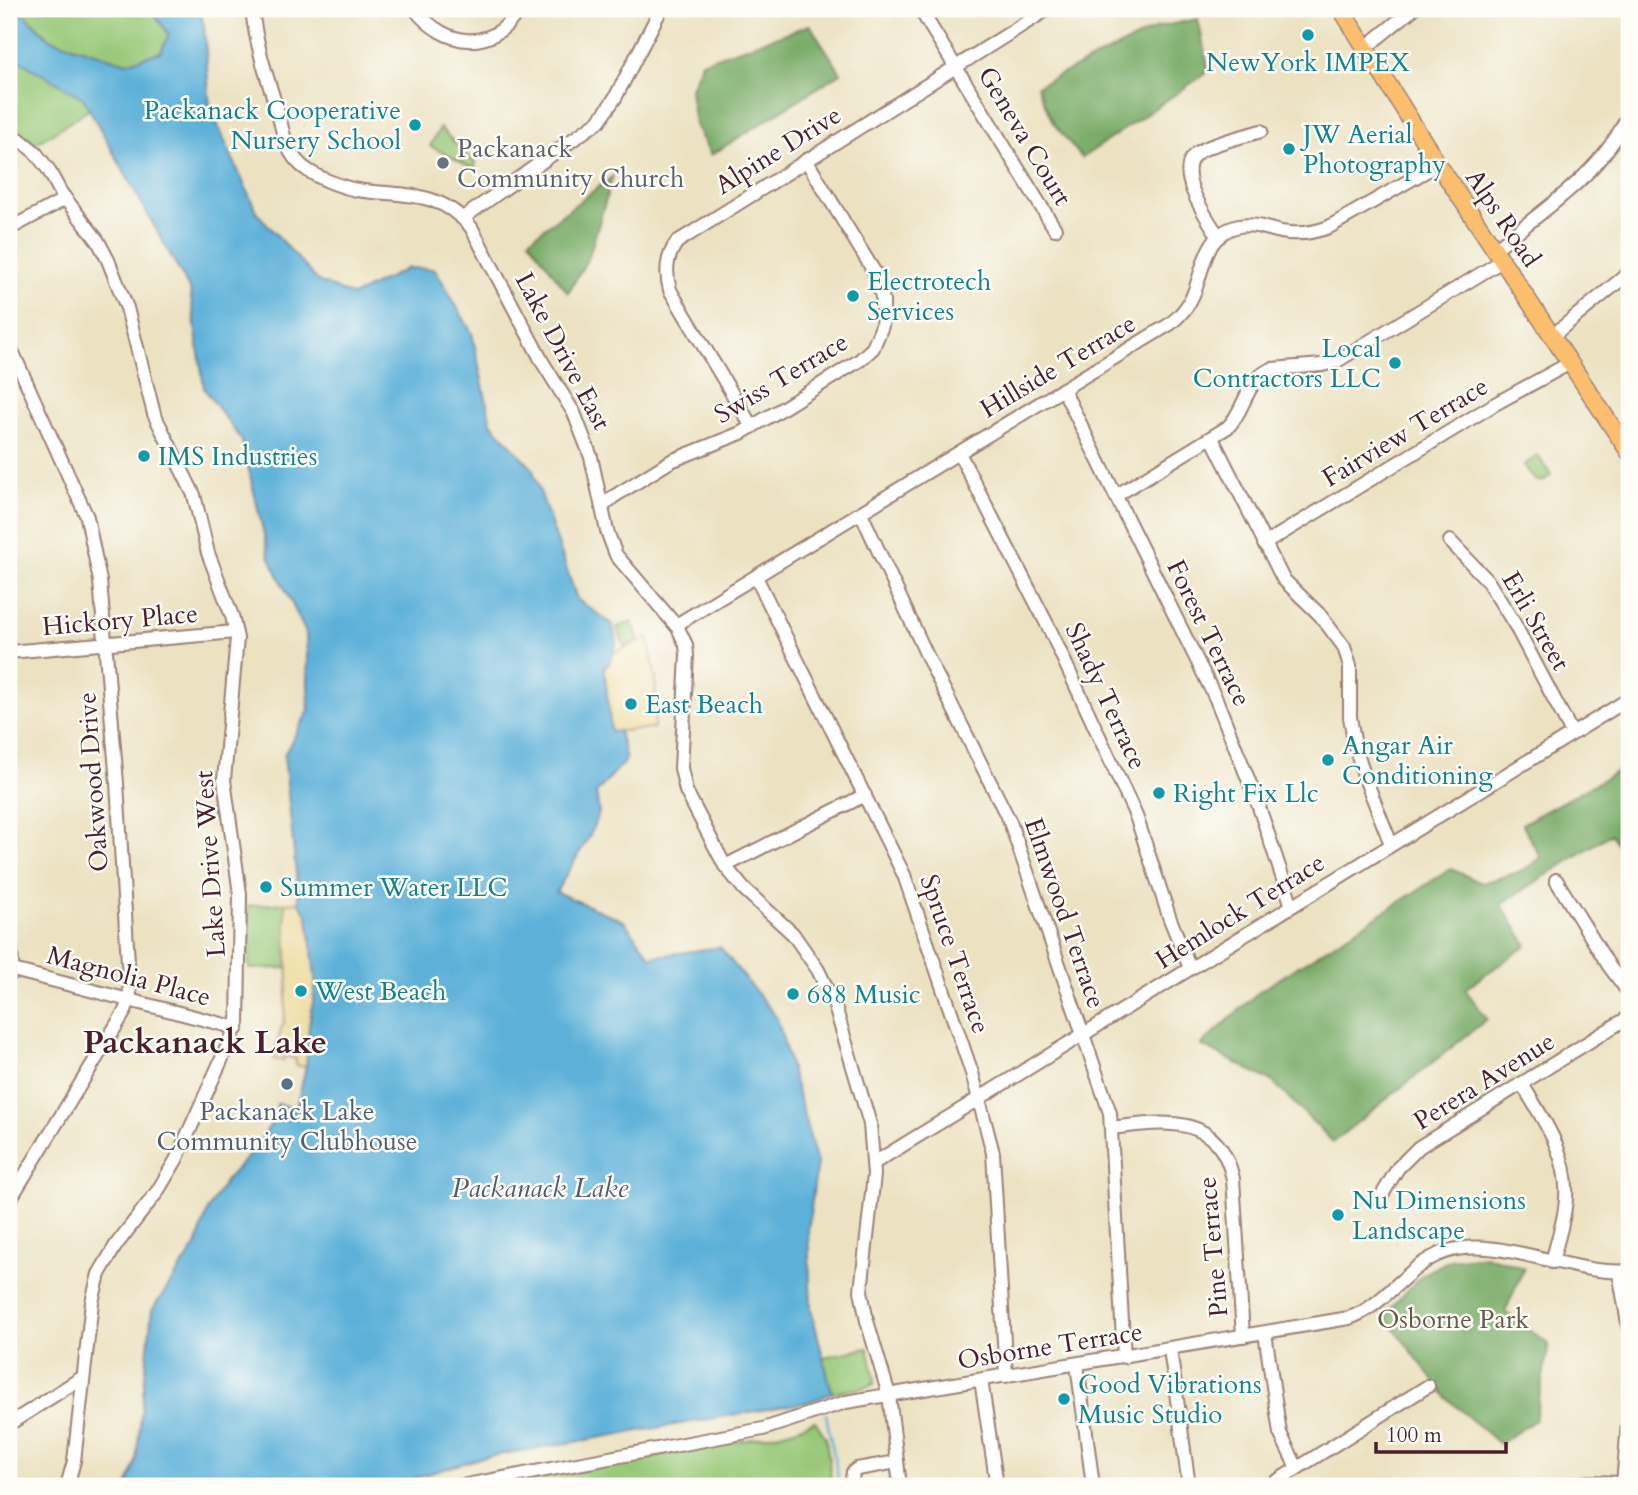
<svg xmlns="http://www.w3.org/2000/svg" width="1638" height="1495" font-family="Cardo,serif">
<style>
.green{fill:#97c877;stroke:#707451;stroke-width:2}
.forest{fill:#79ac68;stroke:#62664a;stroke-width:2}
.sand{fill:#eeda9e;stroke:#9c7c64;stroke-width:2}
.water{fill:#5db1d9;stroke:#546882;stroke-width:2}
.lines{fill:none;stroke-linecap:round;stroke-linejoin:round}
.stream{stroke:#5db1d9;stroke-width:2.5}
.minor-casing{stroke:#9b8076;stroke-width:16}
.major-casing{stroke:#9b8076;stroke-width:19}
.minor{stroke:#fff;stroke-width:12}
.major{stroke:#fbbe6e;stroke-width:16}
.culture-dot{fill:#0f9aa8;stroke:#fdfcf7;stroke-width:2.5}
.worship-dot{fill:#6b7280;stroke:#fdfcf7;stroke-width:2.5}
.service-dot{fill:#5c6f8a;stroke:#fdfcf7;stroke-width:2.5}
.labels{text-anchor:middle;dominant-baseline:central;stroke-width:5;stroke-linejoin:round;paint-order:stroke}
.culture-label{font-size:26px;fill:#0d838f;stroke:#fdfcf7;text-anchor:start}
.street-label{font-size:26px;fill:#4a1f2b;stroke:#fdfcf7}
.worship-label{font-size:26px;fill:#5b616d;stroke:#fdfcf7;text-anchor:start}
.service-label{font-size:26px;fill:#4e5e75;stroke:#fdfcf7}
.park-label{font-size:26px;fill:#655a46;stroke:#fdfcf7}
.water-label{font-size:28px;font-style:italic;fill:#525971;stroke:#fdfcf7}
.district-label{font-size:33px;font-weight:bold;fill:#4a1f2b;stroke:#fdfcf7}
</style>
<rect width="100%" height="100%" fill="#fdfcf7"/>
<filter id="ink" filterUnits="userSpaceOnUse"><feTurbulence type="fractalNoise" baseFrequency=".0143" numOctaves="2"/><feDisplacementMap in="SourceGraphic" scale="14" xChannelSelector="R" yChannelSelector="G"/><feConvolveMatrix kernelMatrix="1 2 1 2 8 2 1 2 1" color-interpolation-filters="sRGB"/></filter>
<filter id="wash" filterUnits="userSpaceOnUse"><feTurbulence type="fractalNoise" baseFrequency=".00686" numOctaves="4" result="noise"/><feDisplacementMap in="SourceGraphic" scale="28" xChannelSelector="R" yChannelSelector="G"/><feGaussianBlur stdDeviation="1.57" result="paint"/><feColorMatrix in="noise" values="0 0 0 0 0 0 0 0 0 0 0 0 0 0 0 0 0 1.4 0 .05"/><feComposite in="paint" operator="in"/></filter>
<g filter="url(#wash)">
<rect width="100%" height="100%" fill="#ece2c2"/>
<g class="green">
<path d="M18,9h132l19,25 -8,18 -35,11 -76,-24z"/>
<path d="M9,55l74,42 7,12 -55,35 -26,-22z"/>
<path d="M440,128l36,36 -2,5 -44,-23z"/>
<path d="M1538,456l13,19 -9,7 -7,-2 -11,-15z"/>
<path d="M632,622l7,18 -15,6 -7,-19z"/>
<path d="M285,903l3,65 -39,1 -1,-63z"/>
<path d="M868,1348l7,31 -1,5 -6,3 -36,6 -9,-36z"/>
<path d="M815,1421l11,17 6,48h-334l269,-50 25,-6z"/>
</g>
<g class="forest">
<path d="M1198,19l11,52 -127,87 -29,-35 -16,-37 122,-59z"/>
<path d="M810,25l31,48 -130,82 -16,-30 -5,-34 12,-29z"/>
<path d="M613,176l-24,80 -21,37 -39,-53z"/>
<path d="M1629,765v30l-13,8 13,27v35l-18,-31 -110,70 26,41 -62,44 22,30 -154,123 -60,-60 -72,-37 59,-54 191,-122 31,14 40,-12 19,-13 -19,-34z"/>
<path d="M1487,1256l37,12 -19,44 44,32 -14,76 -36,24 -52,-46 -63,-83 38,-40 28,-15z"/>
</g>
<g class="sand">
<path d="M648,638l8,42 -2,48 -43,4 -7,-67 5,-1 4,-11z"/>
<path d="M299,902l9,14 8,68 -7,42 -3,41 -10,-2v-6l-12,-3 -1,5 -9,-2 8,-34h2l4,-47 -3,-75z"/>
</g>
<path class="water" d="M9,9h9l32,30 76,24 35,-11 8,-18 -19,-25h49l5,16 6,83 47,105 61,68 35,15 55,-28 27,1 37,64 19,90 41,45 45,131 35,25 5,17 -8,23 -5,2 7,66 8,-1 7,29 -30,33 3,20 -9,22 -34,57 68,29 27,36 69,-10 57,71 40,145 -9,68 3,78 21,84 -23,9 -329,56 -62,19 -19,9h-272l9,-24 16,-152 44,-64 12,-36 18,-30 27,-29 20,-30 4,-17 19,4 10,-41 3,-41 7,-42 -8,-68 -9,-14 -15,-147 25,-45 -3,-77 -37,-77 -27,-115 -38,-53 -14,-98 -107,-192 -74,-43z"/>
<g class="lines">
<path class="stream" d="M826,1414l12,64 -2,8"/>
</g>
</g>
<g filter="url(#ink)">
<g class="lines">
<g class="minor-casing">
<g id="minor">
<path d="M252,9c4,36 15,69 26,103 4,16 7,36 19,49 12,15 48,28 67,30 44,5 75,0 107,36l72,136 31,50 17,44 16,74 9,24 62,73 8,17 1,10 -6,113 5,23 39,75 19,23 49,45 25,36 16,33 36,121 4,51 -13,116 6,30 22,74 11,91"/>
<path d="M415,9c29,38 78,45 104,0"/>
<path d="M920,9l135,220"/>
<path d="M1365,48l48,-39"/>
<path d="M9,131l26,21 13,17 13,24 37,48 10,19 19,48 27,106 40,81 14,58 24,63 5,22 -13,142 16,114 -2,129 -62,137 -19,32 -41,53 -17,29 -7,28 -18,159 -7,25"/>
<path d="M463,218l136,-97 16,-23 46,-89"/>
<path d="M9,229l56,-30"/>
<path d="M1219,237c-12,-19 -51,-72 -17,-87 19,-9 40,-13 59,-19"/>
<path d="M1495,249c48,-39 109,-77 134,-136"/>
<path d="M1552,336l77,-63"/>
<path d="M9,344l78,173 13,64 17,202 13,212 -5,16 -116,190"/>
<path d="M1063,389l153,310 41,102 35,105"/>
<path d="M752,427l-82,-137c-5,-18 -4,-33 7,-48l371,-233"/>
<path d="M1212,438l71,141 37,36 24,32 6,19v51l5,29 10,32 26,66"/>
<path d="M959,453l91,177 86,186 34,103 20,49"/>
<path d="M1117,495l111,-68c18,-18 18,-49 44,-58l50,-4 15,-4 165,-100"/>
<path d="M602,507l11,-10 58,-36 70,-28 34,-20 85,-53 13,-12 9,-22 1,-13v-13l-8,-27 -69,-113"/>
<path d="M861,513l68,147 81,162 100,291 14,244"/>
<path d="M1450,541l37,39 27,43 58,110"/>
<path d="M1264,544l231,-140 75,-41"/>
<path d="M756,577l148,298 68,198 21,80 13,223"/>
<path d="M676,625l494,-301c10,-8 18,-17 23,-29 11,-25 11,-62 46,-69 15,-3 28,3 42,6 17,3 32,1 48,-5l109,-63"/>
<path d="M9,652l226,-20"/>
<path d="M725,866l140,-71"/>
<path d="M1556,880l53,86 20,27"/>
<path d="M9,924l3,40 -3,12"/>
<path d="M9,969l228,59"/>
<path d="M1522,1084c21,35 47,71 44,114 -1,22 -9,43 -14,64"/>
<path d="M1111,1128c54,-7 108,-15 122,51l10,157"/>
<path d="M874,1163l755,-464"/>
<path d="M1379,1200l19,-32 21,-21 210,-130"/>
<path d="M1619,1272l10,57"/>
<path d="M1265,1333l15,100 17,35"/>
<path d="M1170,1349l19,137"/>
<path d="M1077,1364l16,122"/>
<path d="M981,1380l16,106"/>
<path d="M9,1424l74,-47"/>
<path d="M461,1486l302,-57 83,-27 503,-84c38,-13 57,-53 96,-66 54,-18 124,24 184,19"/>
<path d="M851,1486l2,-14 4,-3 40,-7"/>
<path d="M1269,1486l159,-100"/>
<path d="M1565,1486l24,-4 34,1"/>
<path d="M1623,1486l6,-77"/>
</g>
</g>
<g class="major-casing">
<path id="major" d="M1341,9l97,155 191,288"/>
</g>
<use href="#minor" class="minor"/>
<use href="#major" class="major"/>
</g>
</g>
<g class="culture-dot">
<circle cx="1308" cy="35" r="7"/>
<circle cx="415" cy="125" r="7"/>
<circle cx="1289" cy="149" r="7"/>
<circle cx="853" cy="296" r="7"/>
<circle cx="1395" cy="363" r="7"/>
<circle cx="144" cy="456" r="7"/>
<circle cx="631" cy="704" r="7"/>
<circle cx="1328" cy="760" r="7"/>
<circle cx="1159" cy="793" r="7"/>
<circle cx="266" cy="887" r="7"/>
<circle cx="301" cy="991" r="7"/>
<circle cx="793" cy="994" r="7"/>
<circle cx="1338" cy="1215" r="7"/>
<circle cx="1064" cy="1399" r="7"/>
</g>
<circle class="worship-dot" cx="443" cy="163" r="7"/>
<circle class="service-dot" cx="287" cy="1084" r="7"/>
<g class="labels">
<g class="culture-label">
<text x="1308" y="62" text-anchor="middle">NewYork IMPEX</text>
<text x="401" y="110" text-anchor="end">Packanack Cooperative<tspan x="401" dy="30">Nursery School</tspan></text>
<text x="1303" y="134">JW Aerial<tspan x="1303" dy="30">Photography</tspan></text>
<text x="867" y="281">Electrotech<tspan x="867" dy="30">Services</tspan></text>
<text x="1381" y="348" text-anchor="end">Local<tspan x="1381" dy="30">Contractors LLC</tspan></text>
<text x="158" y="456">IMS Industries</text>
<text x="645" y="704">East Beach</text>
<text x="1342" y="745">Angar Air<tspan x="1342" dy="30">Conditioning</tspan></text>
<text x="1173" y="793">Right Fix Llc</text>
<text x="280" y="887">Summer Water LLC</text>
<text x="315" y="991">West Beach</text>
<text x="807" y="994">688 Music</text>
<text x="1352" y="1200">Nu Dimensions<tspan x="1352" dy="30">Landscape</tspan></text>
<text x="1078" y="1384">Good Vibrations<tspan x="1078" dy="30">Music Studio</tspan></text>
</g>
<g class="street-label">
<text transform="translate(1025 136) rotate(59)">Geneva Court</text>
<text transform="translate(778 150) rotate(-32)">Alpine Drive</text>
<text transform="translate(1503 218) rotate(56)">Alps Road</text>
<text transform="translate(563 351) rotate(62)">Lake Drive East</text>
<text transform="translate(1058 366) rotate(-31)">Hillside Terrace</text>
<text transform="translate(781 378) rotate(-31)">Swiss Terrace</text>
<text transform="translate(1405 432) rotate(-31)">Fairview Terrace</text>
<text transform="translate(120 620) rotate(-5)">Hickory Place</text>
<text transform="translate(1536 621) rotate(60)">Erli Street</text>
<text transform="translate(1209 633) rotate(64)">Forest Terrace</text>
<text transform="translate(1106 696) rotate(65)">Shady Terrace</text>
<text transform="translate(93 782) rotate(-94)">Oakwood Drive</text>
<text transform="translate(210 864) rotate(-94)">Lake Drive West</text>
<text transform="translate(1240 911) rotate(-32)">Hemlock Terrace</text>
<text transform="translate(1065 913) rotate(71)">Elmwood Terrace</text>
<text transform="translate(955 954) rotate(71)">Spruce Terrace</text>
<text transform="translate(129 976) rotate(15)">Magnolia Place</text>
<text transform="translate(1484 1081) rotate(-32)">Perera Avenue</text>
<text transform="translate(1213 1247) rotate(-95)">Pine Terrace</text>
<text transform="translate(1050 1346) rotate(-9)">Osborne Terrace</text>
</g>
<g class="worship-label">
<text x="457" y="148">Packanack<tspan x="457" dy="30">Community Church</tspan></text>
</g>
<g class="service-label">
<text x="287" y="1111">Packanack Lake<tspan x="287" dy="30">Community Clubhouse</tspan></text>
</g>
<g class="park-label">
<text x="1453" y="1319">Osborne Park</text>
</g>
<g class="water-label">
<text x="540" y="1188">Packanack Lake</text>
</g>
<g class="district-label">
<text x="205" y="1042">Packanack Lake</text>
</g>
</g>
<rect width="1638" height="1495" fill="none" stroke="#fdfcf7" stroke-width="35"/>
<path d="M1376 1442v10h130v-10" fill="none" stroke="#4a1f2b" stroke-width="3.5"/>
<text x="1386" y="1442" font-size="21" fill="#4a1f2b" stroke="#fdfcf7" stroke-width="5" paint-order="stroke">100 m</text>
</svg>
